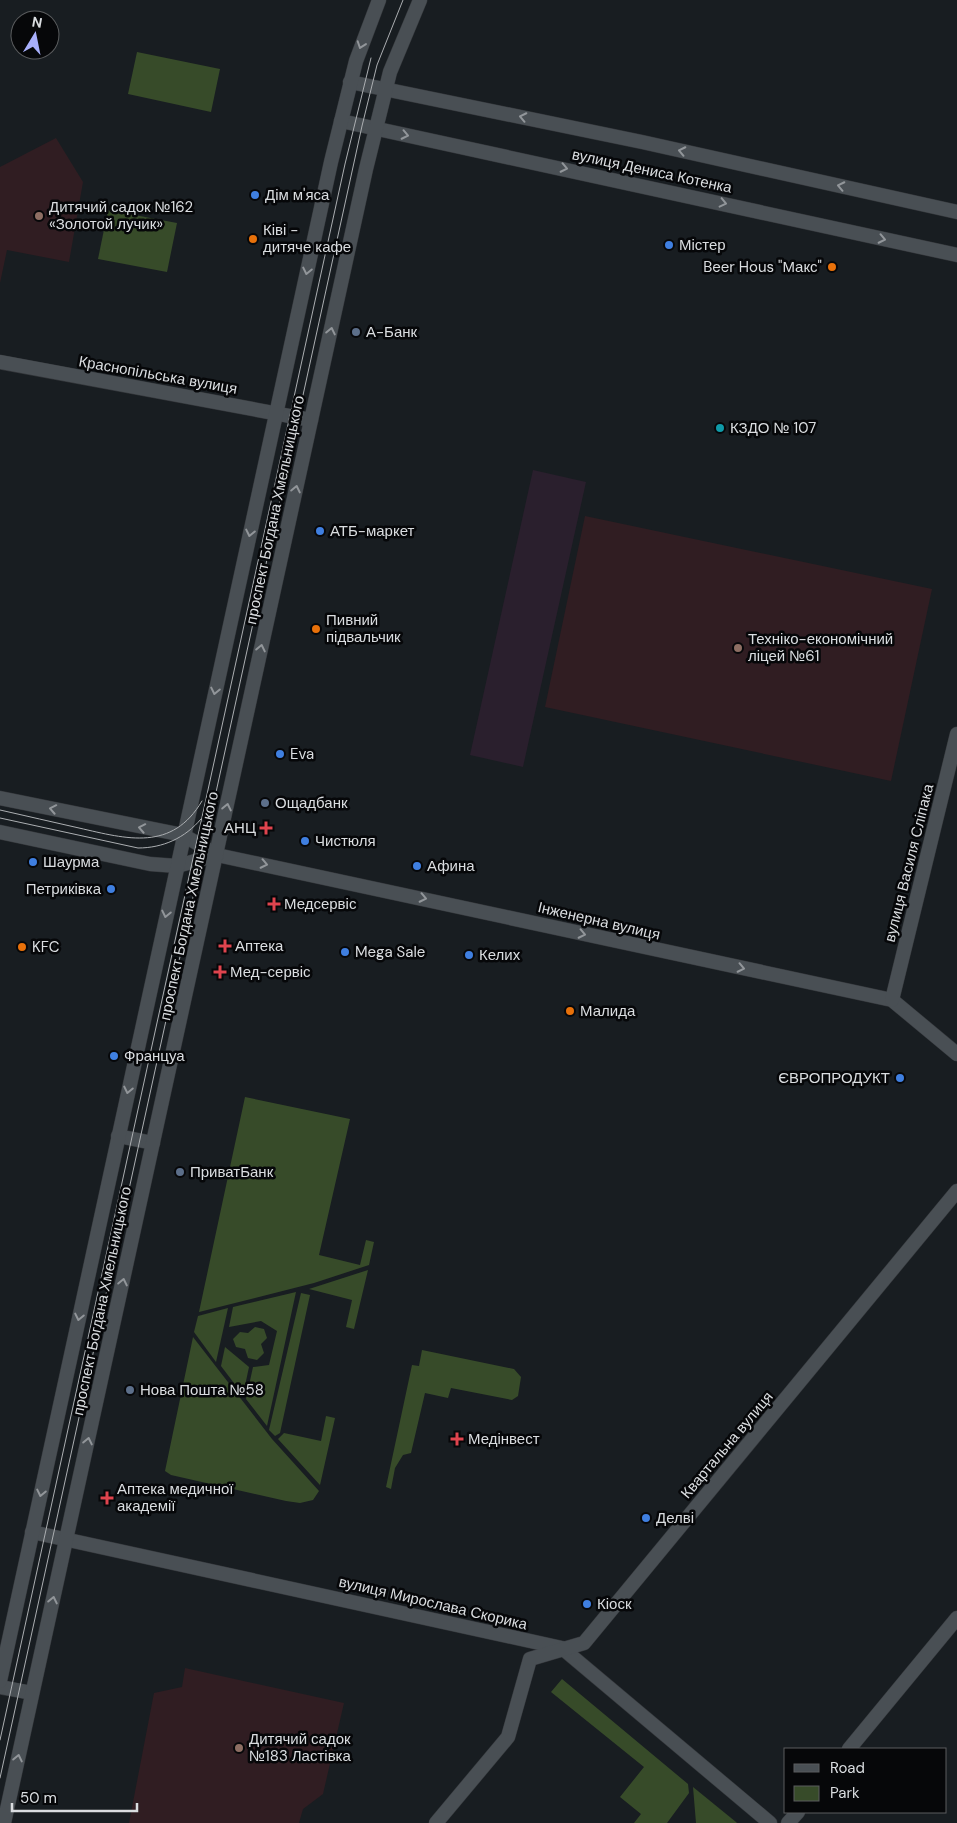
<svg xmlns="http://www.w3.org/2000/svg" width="957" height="1823" font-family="'DM Sans',sans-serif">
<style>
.industrial{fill:#2a1f2d}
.education{fill:#301d22}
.green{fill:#374b29}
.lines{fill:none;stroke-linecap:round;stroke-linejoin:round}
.minor-casing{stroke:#33363a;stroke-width:15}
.secondary-casing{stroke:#33363a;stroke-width:15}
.minor{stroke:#494f54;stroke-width:14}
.secondary{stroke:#494f54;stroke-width:14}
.tram{stroke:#acafb2;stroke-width:1}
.oneway{stroke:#92969a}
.shop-dot{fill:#3f7fe0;stroke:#060709;stroke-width:2}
.education-dot{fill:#8d6e63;stroke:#060709;stroke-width:2}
.food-dot{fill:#e8710a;stroke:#060709;stroke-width:2}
.service-dot{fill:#5c6f8a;stroke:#060709;stroke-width:2}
.culture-dot{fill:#0f9aa8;stroke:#060709;stroke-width:2}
.health-dot{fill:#e0444e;stroke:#060709;stroke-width:2}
.labels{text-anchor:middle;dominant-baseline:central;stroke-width:5;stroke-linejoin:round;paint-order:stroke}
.street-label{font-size:15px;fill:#dadde0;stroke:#060709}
.poi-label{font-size:15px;fill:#dadde0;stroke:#060709;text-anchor:start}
</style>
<rect width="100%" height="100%" fill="#181d21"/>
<path class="industrial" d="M533,470l53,12 -63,285 -53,-12z"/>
<g class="education">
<path d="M56,138l27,44 -14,80 -62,-12 -7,33v-116z"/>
<path d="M585,516l347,73 -41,192 -346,-74z"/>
<path d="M185,1668l159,35 -21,91 -20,15 -4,14h-170l25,-130 28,-6z"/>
</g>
<g class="green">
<path d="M137,52l83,17 -9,43 -83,-18z"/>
<path d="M108,210l69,13 -10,49 -69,-13z"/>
<path d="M245,1097l105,22 -31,136 41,10 6,-25 8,2 -5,23 -55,18 -115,29z"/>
<path d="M368,1270l-14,59 -8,-2 6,-27 -43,-11z"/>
<path d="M296,1292l-29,134 -21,-27 7,-32 16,-2 8,-34 -16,-10 -32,6 4,-20z"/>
<path d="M301,1293l9,2 -30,138 -5,3 -6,-6z"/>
<path d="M228,1308l-12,54 -22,-30 4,-16z"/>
<path d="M255,1327l9,2 3,9 -6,6 3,9 -7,7 -9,-2 -3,-9 -9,-2 -3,-8 7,-7 8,1z"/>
<path d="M193,1337l79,102 47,52 -6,9 -13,3 -14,-2 -115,-26 -6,-4z"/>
<path d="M225,1347l24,20 -6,28 -22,-29z"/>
<path d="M422,1350l92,19 7,8 -3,19 -6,4 -61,-12 -3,10 -23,-5 -14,60 -8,2 -8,13 -4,21 -5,-2 26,-122 7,1z"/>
<path d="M326,1416l9,2 -15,67 -42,-46 6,-6 37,8z"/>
<path d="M562,1679l126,105 1,9 -22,30h-33l7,-9 -21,-17 24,-30 -93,-75z"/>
<path d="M693,1787l43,35 1,1h-41z"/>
</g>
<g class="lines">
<g class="minor-casing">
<g id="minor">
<path d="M350,82l292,60 315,70"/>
<path d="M341,121l616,134"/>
<path d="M0,362l311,58"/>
<path d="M217,855l675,145 65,54"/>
<path d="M892,1000l65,-266"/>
<path d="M32,1532l530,116 208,175"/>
<path d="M0,1687l32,6"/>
<path d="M849,1749l108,-131"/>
<path d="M436,1823l72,-86 22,-78 54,-16 373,-452"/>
<path d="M788,1823l10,-11"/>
</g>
</g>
<g class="secondary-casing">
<g id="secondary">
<path d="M0,798l183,37 34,20"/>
<path d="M0,832l150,32 27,2 40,-11"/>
<path d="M118,1136l35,7"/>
<path d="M0,1681l331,-1519 25,-101 23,-61"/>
<path d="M4,1823l362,-1654 24,-97 30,-72"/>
</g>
</g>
<use href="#minor" class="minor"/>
<use href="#secondary" class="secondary"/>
<g class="tram">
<path d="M0,810c26,6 53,12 79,18 48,11 93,24 123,-27"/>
<path d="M0,818l138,30c25,0 47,-10 63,-29"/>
<path d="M0,1740l345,-1576 26,-106"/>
<path d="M0,1778l362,-1652 15,-61 26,-65"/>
</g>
</g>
<defs><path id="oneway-chevron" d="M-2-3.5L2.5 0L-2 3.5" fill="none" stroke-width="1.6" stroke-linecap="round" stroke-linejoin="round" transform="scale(1.25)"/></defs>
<g class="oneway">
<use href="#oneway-chevron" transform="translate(361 45) rotate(109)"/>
<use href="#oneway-chevron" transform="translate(523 117) rotate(-168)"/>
<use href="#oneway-chevron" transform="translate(405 135) rotate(12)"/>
<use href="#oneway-chevron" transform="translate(682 151) rotate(-168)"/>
<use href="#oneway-chevron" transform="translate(564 168) rotate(12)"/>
<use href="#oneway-chevron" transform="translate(841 186) rotate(-168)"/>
<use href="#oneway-chevron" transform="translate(723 203) rotate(13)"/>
<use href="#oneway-chevron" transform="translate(882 239) rotate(12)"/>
<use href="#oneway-chevron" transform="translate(307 271) rotate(102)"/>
<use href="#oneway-chevron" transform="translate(331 331) rotate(-78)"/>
<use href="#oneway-chevron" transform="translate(296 489) rotate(-78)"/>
<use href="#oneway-chevron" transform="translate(250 533) rotate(102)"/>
<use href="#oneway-chevron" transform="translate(261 648) rotate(-78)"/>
<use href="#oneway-chevron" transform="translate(215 691) rotate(102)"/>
<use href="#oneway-chevron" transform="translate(227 807) rotate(-78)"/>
<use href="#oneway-chevron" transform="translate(53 809) rotate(-169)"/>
<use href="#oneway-chevron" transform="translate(142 828) rotate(-169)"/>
<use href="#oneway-chevron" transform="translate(264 864) rotate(12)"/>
<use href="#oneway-chevron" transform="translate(423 898) rotate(12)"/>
<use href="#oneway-chevron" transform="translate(166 914) rotate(102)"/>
<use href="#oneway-chevron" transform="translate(582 934) rotate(12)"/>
<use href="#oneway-chevron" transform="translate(741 968) rotate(12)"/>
<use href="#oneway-chevron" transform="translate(128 1090) rotate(102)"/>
<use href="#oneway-chevron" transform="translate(123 1282) rotate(-78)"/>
<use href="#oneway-chevron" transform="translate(79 1317) rotate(102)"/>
<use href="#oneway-chevron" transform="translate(88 1441) rotate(-78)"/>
<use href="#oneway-chevron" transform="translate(41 1493) rotate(102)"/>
<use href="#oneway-chevron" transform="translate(53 1600) rotate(-78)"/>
<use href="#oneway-chevron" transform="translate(18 1758) rotate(-78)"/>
</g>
<g class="shop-dot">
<circle cx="255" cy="195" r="5"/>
<circle cx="669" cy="245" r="5"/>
<circle cx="320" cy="531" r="5"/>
<circle cx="280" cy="754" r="5"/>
<circle cx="305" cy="841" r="5"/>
<circle cx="33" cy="862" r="5"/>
<circle cx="417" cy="866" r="5"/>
<circle cx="111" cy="889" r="5"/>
<circle cx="345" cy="952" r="5"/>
<circle cx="469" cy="955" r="5"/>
<circle cx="114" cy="1056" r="5"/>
<circle cx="900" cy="1078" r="5"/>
<circle cx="646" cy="1518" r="5"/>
<circle cx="587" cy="1604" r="5"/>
</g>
<g class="education-dot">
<circle cx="39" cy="216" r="5"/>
<circle cx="738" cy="648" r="5"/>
<circle cx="239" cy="1748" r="5"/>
</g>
<g class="food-dot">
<circle cx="253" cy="239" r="5"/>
<circle cx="832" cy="267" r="5"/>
<circle cx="316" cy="629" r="5"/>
<circle cx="22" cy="947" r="5"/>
<circle cx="570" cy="1011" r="5"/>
</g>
<g class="service-dot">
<circle cx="356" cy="332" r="5"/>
<circle cx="265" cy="803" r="5"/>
<circle cx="180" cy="1172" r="5"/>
<circle cx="130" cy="1390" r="5"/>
</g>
<circle class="culture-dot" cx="720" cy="428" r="5"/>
<g class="health-dot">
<path d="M263.5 820.5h5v5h5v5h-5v5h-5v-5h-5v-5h5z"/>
<path d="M271.5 896.5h5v5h5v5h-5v5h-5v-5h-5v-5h5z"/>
<path d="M222.5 938.5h5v5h5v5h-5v5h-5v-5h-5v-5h5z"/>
<path d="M217.5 964.5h5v5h5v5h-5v5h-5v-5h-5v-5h5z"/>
<path d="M454.5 1431.5h5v5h5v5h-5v5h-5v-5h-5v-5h5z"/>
<path d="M104.5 1490.5h5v5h5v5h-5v5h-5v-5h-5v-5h5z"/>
</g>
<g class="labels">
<g class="street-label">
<text transform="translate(652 171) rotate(12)">вулиця Дениса Котенка</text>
<text transform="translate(158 375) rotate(10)">Краснопільська вулиця</text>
<text transform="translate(275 510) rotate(-78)">проспект Богдана Хмельницького</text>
<text transform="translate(909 863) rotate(-76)">вулиця Василя Сліпака</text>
<text transform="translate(189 906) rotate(-78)">проспект Богдана Хмельницького</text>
<text transform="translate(599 921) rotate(13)">Інженерна вулиця</text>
<text transform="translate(102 1301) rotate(-78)">проспект Богдана Хмельницького</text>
<text transform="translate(727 1445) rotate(-50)">Квартальна вулиця</text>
<text transform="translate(433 1603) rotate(13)">вулиця Мирослава Скорика</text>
</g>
<g class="poi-label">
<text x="265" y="195">Дім м'яса</text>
<text x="49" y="207">Дитячий садок №162<tspan x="49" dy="17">«Золотой лучик»</tspan></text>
<text x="263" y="230">Ківі -<tspan x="263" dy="17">дитяче кафе</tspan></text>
<text x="679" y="245">Містер</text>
<text x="822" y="267" text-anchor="end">Beer Hous "Макс"</text>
<text x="366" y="332">А-Банк</text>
<text x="730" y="428">КЗДО № 107</text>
<text x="330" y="531">АТБ-маркет</text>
<text x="326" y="620">Пивний<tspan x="326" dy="17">підвальчик</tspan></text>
<text x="748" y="639">Техніко-економічний<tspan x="748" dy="17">ліцей №61</tspan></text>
<text x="290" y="754">Eva</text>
<text x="275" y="803">Ощадбанк</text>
<text x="256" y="828" text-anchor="end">АНЦ</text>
<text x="315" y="841">Чистюля</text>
<text x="43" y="862">Шаурма</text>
<text x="427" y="866">Афина</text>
<text x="101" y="889" text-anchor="end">Петриківка</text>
<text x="284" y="904">Медсервіс</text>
<text x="235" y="946">Аптека</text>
<text x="32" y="947">KFC</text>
<text x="355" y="952">Mega Sale</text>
<text x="479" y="955">Келих</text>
<text x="230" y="972">Мед-сервіс</text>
<text x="580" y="1011">Малида</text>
<text x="124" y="1056">Француа</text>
<text x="890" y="1078" text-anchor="end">ЄВРОПРОДУКТ</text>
<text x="190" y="1172">ПриватБанк</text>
<text x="140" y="1390">Нова Пошта №58</text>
<text x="468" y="1439">Медінвест</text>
<text x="117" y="1489">Аптека медичної<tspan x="117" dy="17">академії</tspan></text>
<text x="656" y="1518">Делві</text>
<text x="597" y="1604">Кіоск</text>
<text x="249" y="1739">Дитячий садок<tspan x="249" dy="17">№183 Ластівка</tspan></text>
</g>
</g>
<rect x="784" y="1748" width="162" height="65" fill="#060709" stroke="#5b5d5f"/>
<rect x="794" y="1764" width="25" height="8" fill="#494f54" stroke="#5b5d5f"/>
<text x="830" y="1773" font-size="15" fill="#dadde0">Road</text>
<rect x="794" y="1786" width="25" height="15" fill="#374b29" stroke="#5b5d5f"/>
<text x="830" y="1798" font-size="15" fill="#dadde0">Park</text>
<g transform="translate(35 35) rotate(10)"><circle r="24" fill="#060709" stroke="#5b5d5f"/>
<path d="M0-4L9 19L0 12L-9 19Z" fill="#a8b0fc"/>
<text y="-8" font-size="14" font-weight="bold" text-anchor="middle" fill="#dadde0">N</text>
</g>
<path d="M12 1803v8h125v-8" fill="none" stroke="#dadde0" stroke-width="2.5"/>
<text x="20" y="1803" font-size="15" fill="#dadde0" stroke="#060709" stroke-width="4" paint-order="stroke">50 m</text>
</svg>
